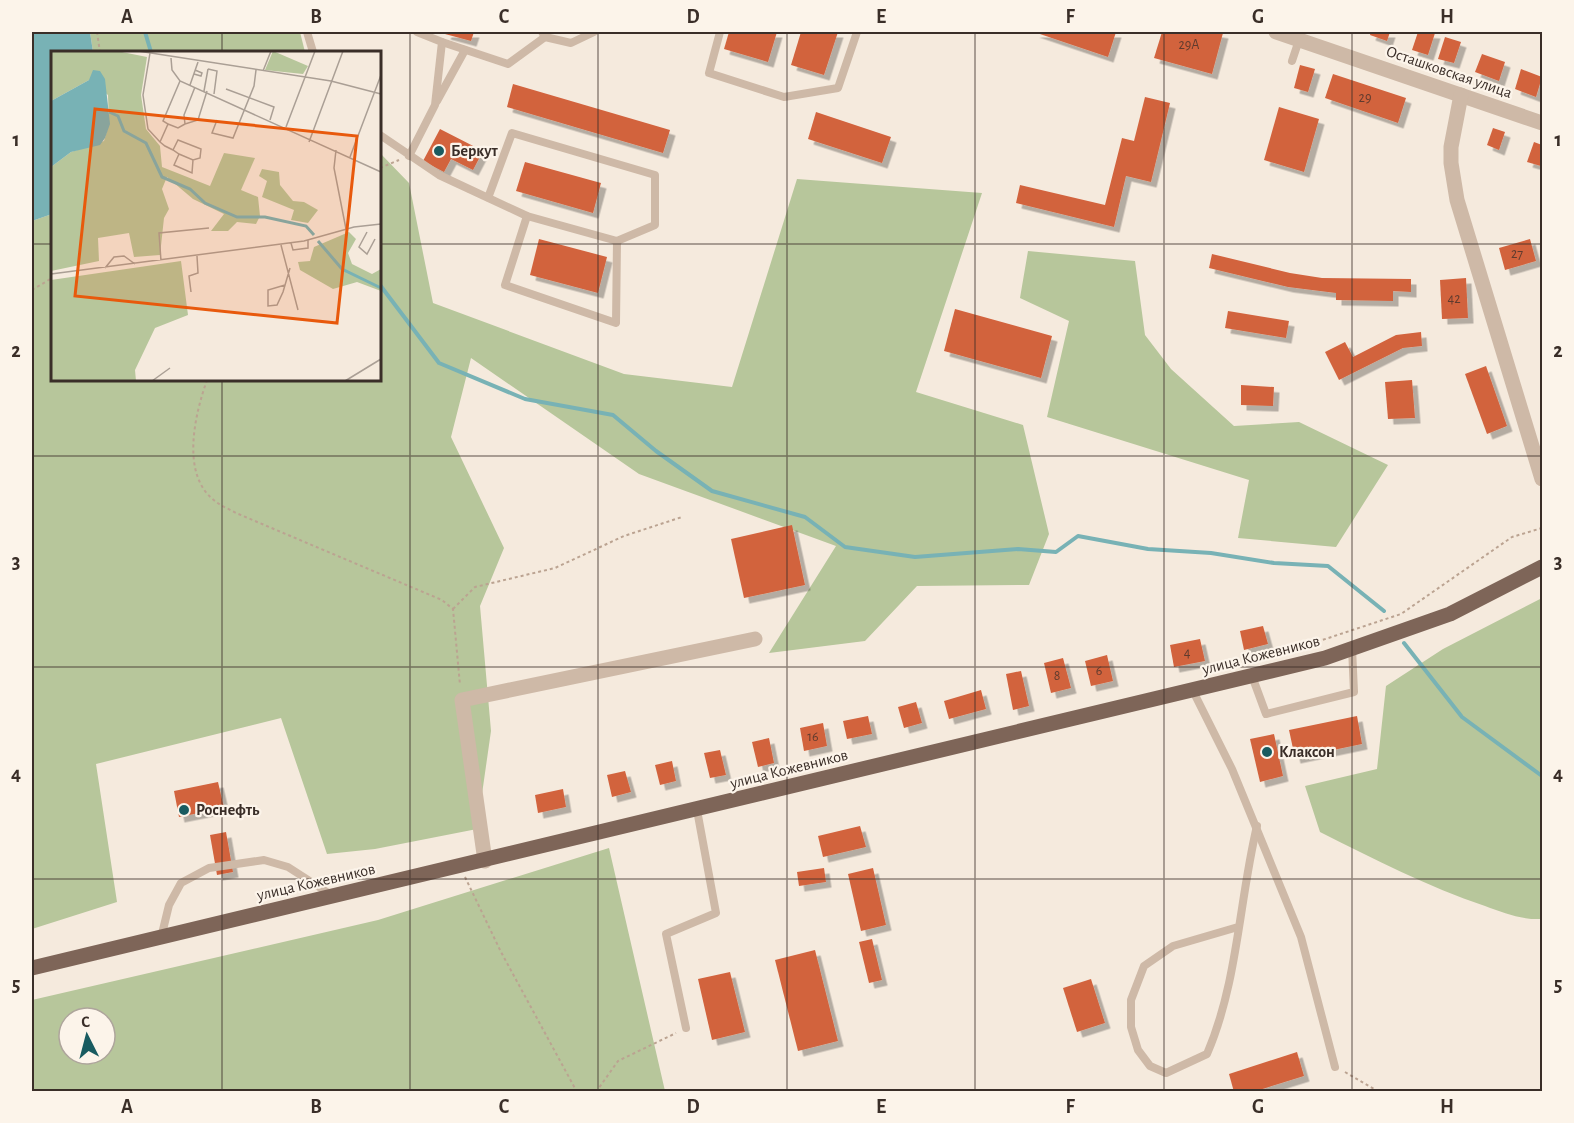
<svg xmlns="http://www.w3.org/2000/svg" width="1574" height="1123" font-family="'Alegreya Sans',sans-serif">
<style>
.green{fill:#b7c69b;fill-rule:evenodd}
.water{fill:#78b2b5}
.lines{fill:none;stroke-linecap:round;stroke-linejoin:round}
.stream{stroke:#78b2b5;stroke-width:4}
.building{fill:#d2633e;filter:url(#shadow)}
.path{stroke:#bba391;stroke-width:2;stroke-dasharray:3 3;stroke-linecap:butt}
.lane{stroke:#ceb9a7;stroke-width:8}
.street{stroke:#ceb9a7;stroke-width:15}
.primary{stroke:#7e6558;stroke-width:15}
.grid{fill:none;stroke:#3a2e28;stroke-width:1.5;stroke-opacity:0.55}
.poi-dot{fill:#195b60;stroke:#fcf4ea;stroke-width:2}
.labels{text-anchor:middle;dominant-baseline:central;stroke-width:4.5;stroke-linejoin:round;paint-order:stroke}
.number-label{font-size:14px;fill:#603b2e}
.street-label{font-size:16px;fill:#3a2e28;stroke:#fcf4ea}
.poi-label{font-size:16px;font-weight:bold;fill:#3a2e28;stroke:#fcf4ea;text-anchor:start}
.inset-river{fill:none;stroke:#78b2b5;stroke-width:3}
.inset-road{fill:none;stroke:#aa9f95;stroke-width:1.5}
.view{fill:#e8590c;fill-opacity:0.15;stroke:#e8590c;stroke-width:3}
.inset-edge{fill:none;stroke:#3a2e28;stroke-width:3}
.neatline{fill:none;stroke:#3a2e28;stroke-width:2}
.grid-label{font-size:20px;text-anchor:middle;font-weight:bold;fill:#3a2e28}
</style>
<defs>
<filter id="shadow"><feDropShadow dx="5.5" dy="5.5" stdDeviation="0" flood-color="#0004"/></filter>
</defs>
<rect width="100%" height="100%" fill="#f5eadd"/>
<g class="green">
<path d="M90,32h210l5,20h-212z"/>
<path d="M380,153l29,30 24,120 191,71 108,13 65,-208 185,14 -66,199 107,33 26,109 -20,51 -112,1 -52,55 -96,12 67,-107 -197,-72 -168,-116 -20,79 53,111 -24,58 11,125 -14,98 -102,20 -48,5 -46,-136 -185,46 21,138 -85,27v-708l20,-7v166h328z"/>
<path d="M1028,251l107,10 10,74 26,34 63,57 65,-4 89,43 -52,82 -98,-9 11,-58 -202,-63 22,-96 -49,-23z"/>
<path d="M1542,598v321c-20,1 -38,-6 -57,-13 -57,-19 -111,-47 -165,-74l-15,-46 72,-17 9,-83 57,-37z"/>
<path d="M609,848l56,243h-633v-91l346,-80zM69,1018h36v36h-36z"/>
</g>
<path class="water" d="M32,32h58l3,20h-41v162l-20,7z"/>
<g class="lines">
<g class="stream">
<path d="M145,32l6,20"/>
<path d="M380,285l59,78 86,36 88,16 43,36 56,40 93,26 40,30 70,10 103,-8 38,3 22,-16 70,13 63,4 63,10 54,3 56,45"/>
<path d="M1404,643l58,74 80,59"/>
</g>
</g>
<g class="building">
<path d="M446,32h28l-3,9 -26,-7z"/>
<path d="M729,32h48l-9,30 -44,-13z"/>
<path d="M801,32h37l-14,43 -33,-10z"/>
<path d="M1034,32h82l-8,25z"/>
<path d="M1162,32h55l6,1 -11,41 -58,-16z"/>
<path d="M1371,32h19l-3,9 -17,-6z"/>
<path d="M1418,32l17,1 -7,22 -16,-5z"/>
<path d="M1445,37l16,5 -7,21 -16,-4z"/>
<path d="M1482,54l23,8 -6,19 -24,-9z"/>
<path d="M1300,65l15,4 -7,23 -14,-4z"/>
<path d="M1521,69l21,8 -6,20 -21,-8z"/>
<path d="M1333,74l73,24 -8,25 -73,-25z"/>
<path d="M513,84l157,46 -7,23 -156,-46z"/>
<path d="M1145,97l25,6 -19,79 -25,-6 -12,51 -98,-24 4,-18 85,20 17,-67 12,3z"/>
<path d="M1279,107l40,12 -15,53 -40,-12z"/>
<path d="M816,112l75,25 -9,26 -74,-24z"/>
<path d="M1493,128l12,4 -6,18 -12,-5z"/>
<path d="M440,129l43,22 -10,19 -22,-11 -7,13 -21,-11z"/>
<path d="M1534,142l8,3 -1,21 -14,-4z"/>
<path d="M525,162l76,21 -8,30 -77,-22z"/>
<path d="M539,239l68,18 -9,36 -68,-18z"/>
<path d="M1530,239l6,22 -31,9 -6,-22z"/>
<path d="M1212,254l78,19 32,5 89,1v13l-18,-1v10l-57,-1v-7l-48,-6 -79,-19z"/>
<path d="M1466,278l2,40 -26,1 -2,-39z"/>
<path d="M955,309l97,27 -11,42 -97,-27z"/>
<path d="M1228,311l61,10 -3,17 -61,-10z"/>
<path d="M1421,332l1,14 -19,2 -64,32 -14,-28 20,-10 8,15 43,-22z"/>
<path d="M1486,366l21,60 -20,8 -22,-60z"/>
<path d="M1412,380l3,38 -27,1 -3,-37z"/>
<path d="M1241,385l33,2 -1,19 -32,-1z"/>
<path d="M792,525l13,60 -61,13 -13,-59z"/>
<path d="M1263,626l5,18 -24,6 -4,-19z"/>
<path d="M1200,639l5,22 -31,6 -4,-22z"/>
<path d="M1107,655l6,26 -22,5 -6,-25z"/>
<path d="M1063,658l8,30 -20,5 -7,-30z"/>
<path d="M1021,671l8,35 -16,4 -7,-36z"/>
<path d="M981,690l5,19 -37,10 -5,-18z"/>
<path d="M916,702l6,21 -18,5 -6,-21z"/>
<path d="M868,716l4,18 -25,5 -4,-18z"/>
<path d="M1357,716l5,28 -67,14 -6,-28z"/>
<path d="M823,723l4,23 -23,5 -4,-23z"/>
<path d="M1274,734l9,42 -23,6 -10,-43z"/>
<path d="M769,738l5,25 -16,4 -6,-25z"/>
<path d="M720,750l6,25 -16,3 -6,-25z"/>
<path d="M672,761l4,20 -16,4 -5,-20z"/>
<path d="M625,771l6,21 -19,5 -5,-22z"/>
<path d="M218,782l6,26 -45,9 -5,-26z"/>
<path d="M563,789l3,18 -28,6 -3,-18z"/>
<path d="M860,826l6,21 -43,10 -5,-21z"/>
<path d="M226,832l7,40 -16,3 -7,-40z"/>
<path d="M824,868l2,14 -27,4 -2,-14z"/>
<path d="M873,868l13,57 -25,6 -13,-57z"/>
<path d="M872,939l10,41 -13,3 -10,-41z"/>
<path d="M815,950l23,91 -40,10 -23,-91z"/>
<path d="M730,972l15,60 -33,8 -14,-61z"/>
<path d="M1091,979l14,44 -28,9 -14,-44z"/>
<path d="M1297,1052l7,24 -51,16h-19l-5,-18z"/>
</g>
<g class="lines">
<g class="path">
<path d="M97,32l3,20"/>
<path d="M380,168l19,-8"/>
<path d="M32,290l20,-12"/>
<path d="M207,380c-12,34 -27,95 8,121 6,5 14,8 21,12l206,87 11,9 7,76"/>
<path d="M453,609l22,-22 80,-19 69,-32 58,-19"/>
<path d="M1283,653l118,-39 111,-77 30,-9"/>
<path d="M465,877l36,75 76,140"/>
<path d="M1345,1072l34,20"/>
<path d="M596,1092l22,-31 58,-28"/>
</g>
<g class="lane">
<path d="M307,32l6,20"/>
<path d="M542,32l3,5 26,6 23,-11"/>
<path d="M720,32l-11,41 75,24 54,-9 19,-56"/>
<path d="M442,42l66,22 37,-27"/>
<path d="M1292,61l7,-21"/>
<path d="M437,101l28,-51"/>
<path d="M380,135l59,40 88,41 90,25 38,-16v-50l-143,-42 -24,65"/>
<path d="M409,156l26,-51 7,-63 -25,-10"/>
<path d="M527,216l-22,69 111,38 1,-82"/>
<path d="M1252,676l14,38 88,-22 -2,-44"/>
<path d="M1193,691l39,78 69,168 34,130"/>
<path d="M1238,927l-65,19 -29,20 -13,34v27l7,23 12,16 16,7 41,-19c31,-72 32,-153 50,-228"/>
<path d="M161,938l8,-33 12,-22 28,-15 55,-8 24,7 45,29"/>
<path d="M686,1028l-20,-94 50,-21 -19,-103"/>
</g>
<g class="street">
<path d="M1276,32l266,91"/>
<path d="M1461,95l-10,52v16l6,37 85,279"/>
<path d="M485,861l-23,-161 293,-61"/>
</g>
<path class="primary" d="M32,968l1293,-310 125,-44 92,-47"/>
</g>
<path class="grid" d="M222,32v20M410,32v1060M598,32v1060M787,32v1060M975,32v1060M1164,32v1060M1352,32v1060M32,244h20M380,244h1162M222,380v712M32,456h1510M32,667h1510M32,879h1510"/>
<g class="poi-dot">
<circle cx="439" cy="151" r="6"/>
<circle cx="1267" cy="752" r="6"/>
<circle cx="184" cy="810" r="6"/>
</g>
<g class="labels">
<g class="number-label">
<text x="1189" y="45">29А</text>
<text x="1365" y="98">29</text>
<text x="1517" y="254">27</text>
<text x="1454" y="299">42</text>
<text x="1187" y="653">4</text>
<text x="1099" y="671">6</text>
<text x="1057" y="676">8</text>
<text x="813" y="737">16</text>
</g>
<g class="street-label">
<text transform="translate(1449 72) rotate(19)">Осташковская улица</text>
<text transform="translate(1261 655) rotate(-14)">улица Кожевников</text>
<text transform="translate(789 769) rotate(-14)">улица Кожевников</text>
<text transform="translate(316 882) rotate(-13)">улица Кожевников</text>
</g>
<g class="poi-label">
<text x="451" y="151">Беркут</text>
<text x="1279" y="752">Клаксон</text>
<text x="196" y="810">Роснефть</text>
</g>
</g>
<g transform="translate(51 51)">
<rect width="330" height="330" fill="#f5eadd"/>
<path d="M0,0h66l30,6 -6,38 5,34 14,17 2,21 48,19 14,-33 31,5 -14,32 17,7 2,19 -4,8 -19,-2 -9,9h-17l13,-17 -31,-15 -26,-22 -5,12 7,20 -5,9 -4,37 -26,2 -5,-24 -31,5 1,23 -48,10v-104l20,-15 33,-11 5,-17 -1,-29 -19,-15 -38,21zM222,0l35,15 -5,8 -38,-4zM211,118l17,3 1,13 13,16 11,1 14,8 -10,13 -17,-3 3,-10 -32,-13 5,-16 -8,-5zM298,181l7,7 -8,14 4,11 20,10 9,-5v22l-24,-9 -24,7 -33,-19 -2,-8 12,-1 4,-14zM130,210l7,54 -33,13 -20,42 1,11h-85v-101z" fill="#b7c69b"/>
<path d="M42,19l7,1 5,8 5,45 -5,14 -5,7 -29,7 -20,15v-66l38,-21z" fill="#78b2b5"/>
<path class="inset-river" d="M58,61l9,4 6,15 22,12 16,34 28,12 15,14 32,14h28l41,9 8,9M267,190l24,28 39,19"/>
<path class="inset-road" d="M87,0l193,30 50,13M99,2l-7,42 5,34 12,13 5,4 8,4 6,4 14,6 7,-2 1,-9 -23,-9 -5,10M120,7l1,12 8,11 201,91M157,18l9,2 -3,23M212,20l8,-20M143,23l7,2 1,-3 -7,-3M139,34l8,-23M144,36l-11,28 1,9 13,-4 9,-29M175,38l48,18 -4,13M153,40l4,-22M166,69l-5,13 21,5 21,-52 2,-16M117,73l10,4 7,-4M235,76l29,-76M109,91l8,-18 -5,-3 17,-40M258,91l34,-91M285,99l-2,18 12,61M128,103l-5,11 18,8 1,-13M299,106l31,-82M316,181l-8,15 8,7 8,-15M240,192l2,7 15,-2v-8M230,194l17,65M110,210l-2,-28 50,-5M54,217l9,-11 10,-1 11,8M0,223l253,-33 50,-14 27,-3M234,234l-17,5v16l9,-1 6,-13 7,-24M140,241l-2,-16 9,-3 -1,-17M101,330l18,-13M294,330l36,-22"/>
<path class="view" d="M44,58l262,27 -20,187 -262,-27z"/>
<rect width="330" height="330" class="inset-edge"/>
</g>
<rect width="1574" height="1123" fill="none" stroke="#fcf4ea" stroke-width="66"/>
<g transform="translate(87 1036) rotate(354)"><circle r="28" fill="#fcf4ea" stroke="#aea59c" stroke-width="1.5"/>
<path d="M0-4.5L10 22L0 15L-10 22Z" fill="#195b60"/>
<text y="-9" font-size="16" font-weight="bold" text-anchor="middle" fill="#3a2e28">С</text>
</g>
<rect x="33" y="33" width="1508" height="1057" class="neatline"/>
<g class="grid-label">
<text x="127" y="23">A</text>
<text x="316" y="23">B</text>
<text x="504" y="23">C</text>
<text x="693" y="23">D</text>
<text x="881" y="23">E</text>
<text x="1070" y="23">F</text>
<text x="1258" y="23">G</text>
<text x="1447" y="23">H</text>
<text x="16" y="146">1</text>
<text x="1558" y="146">1</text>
<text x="16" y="357">2</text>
<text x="1558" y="357">2</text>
<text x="16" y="568">3</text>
<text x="1558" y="568">3</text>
<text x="16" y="780">4</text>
<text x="1558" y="780">4</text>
<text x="16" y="991">5</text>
<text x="1558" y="991">5</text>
<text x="127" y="1113">A</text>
<text x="316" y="1113">B</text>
<text x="504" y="1113">C</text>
<text x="693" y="1113">D</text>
<text x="881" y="1113">E</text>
<text x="1070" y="1113">F</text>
<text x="1258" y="1113">G</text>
<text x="1447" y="1113">H</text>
</g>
</svg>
